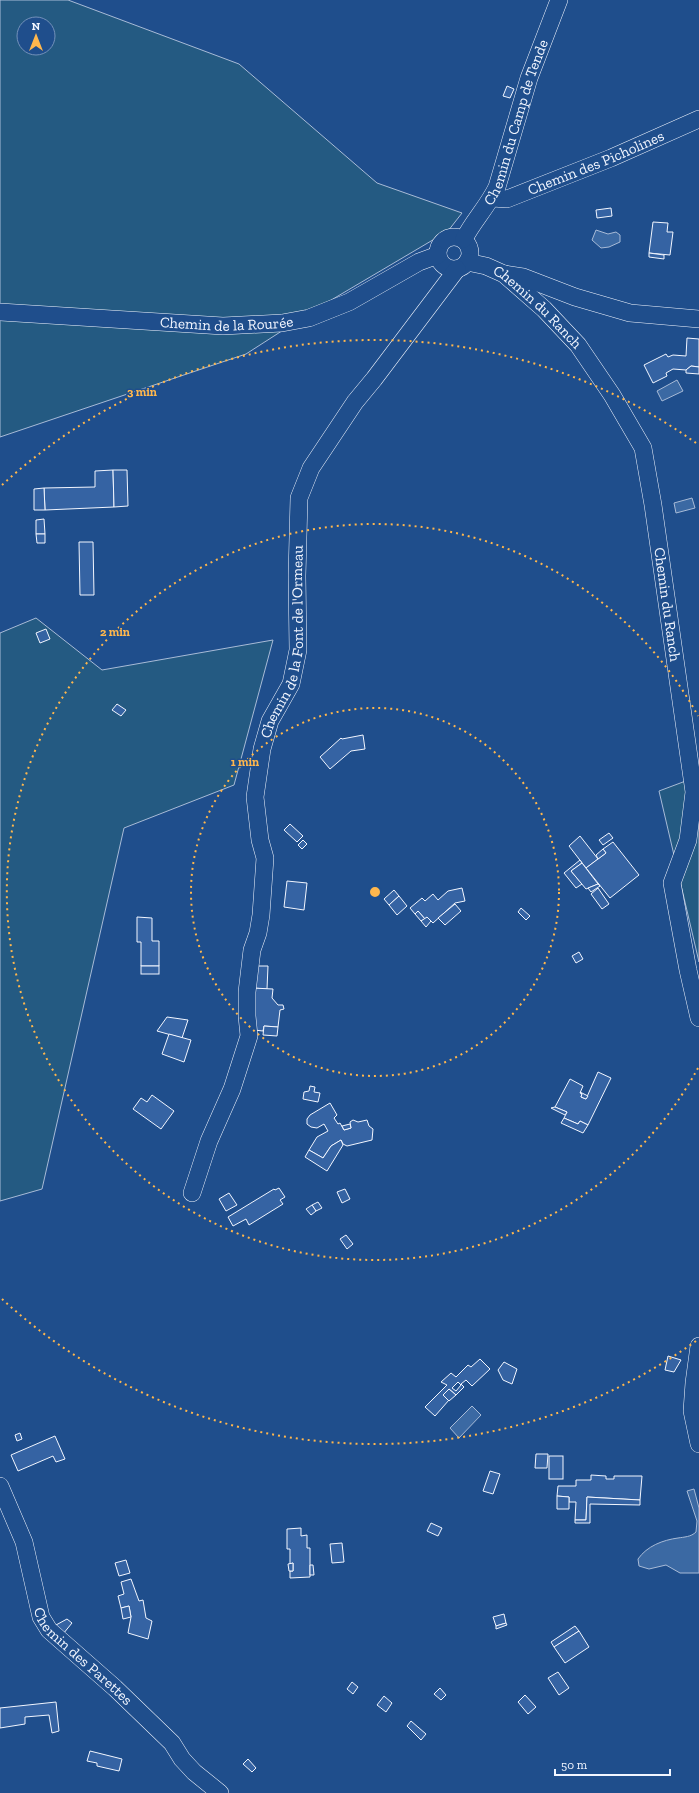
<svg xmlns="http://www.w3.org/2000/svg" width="699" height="1793" font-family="'Zilla Slab',serif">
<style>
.green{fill:#245a82;stroke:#a8bbd7;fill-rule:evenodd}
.water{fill:#3b69a3;stroke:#a8bbd7}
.building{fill:#3563a3;stroke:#f2f6ff;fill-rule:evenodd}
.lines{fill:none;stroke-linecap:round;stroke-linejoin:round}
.minor-casing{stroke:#f2f6ff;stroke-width:18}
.minor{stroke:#1f4e8c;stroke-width:17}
.ring{fill:none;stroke:#ffb74d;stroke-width:2;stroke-dasharray:2 4}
.labels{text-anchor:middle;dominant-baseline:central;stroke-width:3;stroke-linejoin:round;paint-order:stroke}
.street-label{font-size:15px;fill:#f2f6ff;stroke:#1f4e8c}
.centre{fill:#ffb74d;stroke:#1f4e8c;stroke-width:2}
.ring-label{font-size:12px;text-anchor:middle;font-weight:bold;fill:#ffb74d;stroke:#1f4e8c;stroke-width:3;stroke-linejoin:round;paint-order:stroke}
</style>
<rect width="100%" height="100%" fill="#1f4e8c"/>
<g class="green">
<path d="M0,0h68l171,64 138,119 85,30 -14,18 -132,78 -70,45 -246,83zM24,24h24v24h-24z"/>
<path d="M36,618l66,52 171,-30 -39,145 -110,43 -82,361 -42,12v-568z"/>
<path d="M699,776v186l-40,-171z"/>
</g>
<g class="water">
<path d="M596,230l12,4 8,-2 4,3v7l-11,5 -8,1 -9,-8z"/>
<path d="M677,380l6,11 -21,10 -5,-10z"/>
<path d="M692,498l3,10 -19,5 -2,-10z"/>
<path d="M472,1406l9,9 -22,23 -9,-10z"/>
<path d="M694,1489l5,19v65h-19l-14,-8 -17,4 -10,-3 -1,-7c9,-13 25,-19 40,-21 6,-1 13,-1 18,-6l1,-11 -10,-30z"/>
</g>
<g class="building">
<path d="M507,86l7,3 -4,9 -7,-2z"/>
<path d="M611,208l1,8 -15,2 -1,-8z"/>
<path d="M653,222l15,1 -1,9h6l-3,23 -21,-2z"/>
<path d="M649,253l15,2v4l-15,-2z"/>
<path d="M687,338l12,1v28l-8,-1 -5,4 -13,-1 -7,4 1,3 -14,7 -9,-18 22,-11 2,3 5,-2 13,1z"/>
<path d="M691,366l8,1v7l-13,-1v-3z"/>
<path d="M113,470l1,37 -69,3 -1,-22 51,-1v-16z"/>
<path d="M113,470h14l1,36 -14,1z"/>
<path d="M44,488l1,22h-11v-21z"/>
<path d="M44,519l1,15h-9v-14z"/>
<path d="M36,534h9v9h-8z"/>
<path d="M79,542h14l1,53h-14z"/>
<path d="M46,629l4,10 -10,4 -4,-10z"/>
<path d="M117,704l9,6 -5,6 -9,-6z"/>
<path d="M363,735l2,14 -14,2 -21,18 -10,-12 21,-19 1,1z"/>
<path d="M290,824l13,12 -6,6 -13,-12z"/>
<path d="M609,833l4,5 -10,7 -4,-5z"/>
<path d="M580,836l18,23 -12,9 -17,-22z"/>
<path d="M303,840l4,4 -5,5 -4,-4z"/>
<path d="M613,842l26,33 -29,23 -24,-30 20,-15 -3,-4z"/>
<path d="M603,849l3,4 -8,6 -2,-4z"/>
<path d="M580,860l2,3 -11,8 11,13 -6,4 -12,-15z"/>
<path d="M582,863l16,21 -12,5 -15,-18z"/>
<path d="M287,881l20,2 -3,27 -20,-3z"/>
<path d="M598,884l2,2 -9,6 -3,-4z"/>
<path d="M462,888l3,13 -10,2 -22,20 -6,-6 -2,2 -7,-8 -3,3 -5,-6 12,-10 3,3 8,-7 5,6 10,-9z"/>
<path d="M598,888l11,16 -7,5 -11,-15z"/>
<path d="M394,890l5,6 -10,9 -5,-6z"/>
<path d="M399,896l8,10 -10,9 -8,-10z"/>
<path d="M455,904l6,7 -16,14 -7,-7z"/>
<path d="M521,908l9,8 -4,4 -8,-8z"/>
<path d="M418,911l7,8 -4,2 -6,-7z"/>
<path d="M137,917l15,1v23h7v25h-18v-24h-4z"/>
<path d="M427,917l4,4 -5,6 -5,-6z"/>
<path d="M579,952l4,7 -7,4 -4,-7z"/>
<rect x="141" y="966" width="18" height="8"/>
<path d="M253,966h15l-1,23 -15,-1z"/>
<path d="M252,988l21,1 -1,9 6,7h5l1,4 -4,1 -2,17 -14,-1 -1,5 -9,-1z"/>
<path d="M167,1017l21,3 -6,18 -25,-7z"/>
<path d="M264,1026l14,1 -1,9 -14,-1z"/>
<path d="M169,1034l22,6 -7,22 -22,-8z"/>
<path d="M598,1072l13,6 -23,47 -8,-4 -2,3 -14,-6 3,-6 -12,-5 15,-28 13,7 -3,7 2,1 -1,3 5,2z"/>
<path d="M310,1086l5,1 -1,5 6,1 -2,9 -15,-3 1,-7 5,-1z"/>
<path d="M580,1092l8,4 -2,3 -5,-2 1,-3z"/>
<path d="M152,1095l22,16 -13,18 -28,-20 8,-11 6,4z"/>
<path d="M330,1103l7,12 -3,3 4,6 2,-1 4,7 7,-2 -1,-6 3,-2 5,2 9,-2 2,6 4,3 -1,11 -25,6 -4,-2 -2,-4 -10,6 -8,12 -14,-8 8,-13 11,-6 -4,-7 -7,4 -6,-1 -4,-3v-5l3,-4z"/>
<path d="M555,1107l12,5 -2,3 -14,-7z"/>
<path d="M564,1118l14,6 2,-3 8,4 -5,8 -22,-10z"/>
<path d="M350,1124l1,4 -7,2 -2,-4z"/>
<path d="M341,1140l2,5 -16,26 -22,-14 4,-7 14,8 8,-12z"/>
<path d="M279,1188l6,9 -5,3 3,4 -34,21 -3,-6 -13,7 -5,-9 46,-28 1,1z"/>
<path d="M345,1189l5,10 -8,4 -5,-11z"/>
<path d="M229,1193l8,12 -11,6 -7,-12z"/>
<path d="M318,1202l4,6 -6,3 -4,-6z"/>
<path d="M312,1205l4,6 -5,4 -5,-6z"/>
<path d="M346,1235l7,9 -6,5 -7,-10z"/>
<path d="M668,1356l13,4 -7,12 -9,-2z"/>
<path d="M480,1359l10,10 -18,17 -6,-6 -5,4 3,3 -8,8 -7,-6 -6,6 6,5 -14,16 -10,-9 22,-22 -6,-3 10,-9 5,4 12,-12 3,2zM458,1382l3,3 -5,6 -4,-3z"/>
<path d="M504,1362l13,7 -5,15 -9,-4 -5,-10z"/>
<path d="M449,1389l7,6 -7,6 -6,-6z"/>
<path d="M20,1433l2,6 -5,2 -2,-6z"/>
<path d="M55,1436l10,23 -9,3 -3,-6 -35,15 -7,-16z"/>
<path d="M536,1454h12l-1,14h-12z"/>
<rect x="549" y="1456" width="14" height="23"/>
<path d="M490,1471l10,3 -7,20 -10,-3z"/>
<path d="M591,1475l15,1v3h8v-3h28l-2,24 -53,-3 -1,23h-11l1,-18h-7v-5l-12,-1 1,-10h18v-6h15z"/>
<path d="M557,1496l12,1v12h-12z"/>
<path d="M587,1497l53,3v5l-50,-1v19h-15v-3h11z"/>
<path d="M431,1523l11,5 -4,8 -11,-5z"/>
<path d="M301,1528v8l6,-1v13h3v29l-20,1v-7h3v-8l-3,1v-15h-3v-20z"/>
<path d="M342,1543l2,19 -12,1 -2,-19z"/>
<path d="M126,1560l4,13 -11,3 -4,-13z"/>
<path d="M293,1563v8h-4l-1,-7z"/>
<path d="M310,1565h3l1,10h-4z"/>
<path d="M131,1579l8,22 4,-1 3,18 6,3 -4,18 -20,-6 3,-16 -2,-11 -8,2 -3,-12 6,-2 -3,-12z"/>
<path d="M129,1606l2,11 -8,2 -2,-11z"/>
<path d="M504,1614l2,9 -10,3 -3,-9z"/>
<path d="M67,1619l5,4 -9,11 -7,-9z"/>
<path d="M506,1623l1,2 -11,4v-3z"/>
<path d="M575,1626l4,5 -25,16 -3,-5z"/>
<path d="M579,1631l10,16 -24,16 -11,-16z"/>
<path d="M558,1672l11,16 -10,7 -11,-17z"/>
<path d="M352,1682l6,5 -5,7 -6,-5z"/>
<path d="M440,1688l6,7 -5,5 -7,-6z"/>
<path d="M525,1695l11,12 -8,7 -10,-12z"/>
<path d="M384,1696l8,7 -6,9 -9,-7z"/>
<path d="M56,1702l3,29 -7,2 -3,-18 -24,2v7l-25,4v-20z"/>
<path d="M411,1721l15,13 -5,6 -14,-14z"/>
<path d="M90,1751l32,8 -3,12 -22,-5v-3l-10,-2z"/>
<path d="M248,1759l8,9 -4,4 -9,-8z"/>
</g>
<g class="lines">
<g class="minor-casing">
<g id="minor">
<path id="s1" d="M492,198l15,1 104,-41 88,-39"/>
<circle cx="454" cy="253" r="16"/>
<path id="s2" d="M464,239c9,-18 24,-33 33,-52l32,-109 30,-78"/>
<path id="s3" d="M467,262l19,4 18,8 40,35 34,36 34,50 31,53 10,57 41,287 -6,48 -16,43 16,87 11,48"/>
<path d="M504,274l19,3 52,20 55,16 69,6"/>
<path id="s4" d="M0,312l223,14 59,-3 27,-5 40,-16 70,-40 19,-7"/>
<path id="s5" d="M192,1193l17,-52 23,-52 17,-53 -2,-20v-24l5,-42 6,-17 3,-18 4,-57 -5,-18 -5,-43 7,-48 8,-28 21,-37 7,-34 -1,-74 2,-78 12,-30 44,-66 19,-23 83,-110"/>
<path d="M699,1346l-5,37 -2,28 7,33"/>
<path id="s6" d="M0,1486l24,56 17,75 8,13 66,58 57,55 10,16 12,13 26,21"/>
</g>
</g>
<use href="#minor" class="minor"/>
</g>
<g class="ring">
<circle cx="375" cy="892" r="184"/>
<path d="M698 1068A368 368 0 1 1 698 716"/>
<path d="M696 1341A552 552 0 0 1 2 1299M2 485A552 552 0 0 1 696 443"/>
</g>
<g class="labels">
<g class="street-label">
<text stroke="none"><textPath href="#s2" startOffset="129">Chemin du Camp de Tende</textPath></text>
<text stroke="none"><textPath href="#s1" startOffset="111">Chemin des Picholines</textPath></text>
<text stroke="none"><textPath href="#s3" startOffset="86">Chemin du Ranch</textPath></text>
<text stroke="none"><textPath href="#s4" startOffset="227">Chemin de la Rourée</textPath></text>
<text stroke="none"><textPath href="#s3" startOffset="422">Chemin du Ranch</textPath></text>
<text stroke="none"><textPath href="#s5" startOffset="569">Chemin de la Font de l'Ormeau</textPath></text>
<text stroke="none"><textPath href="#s6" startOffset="195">Chemin des Parettes</textPath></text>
</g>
</g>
<circle cx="375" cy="892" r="6" class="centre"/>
<g class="ring-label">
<text x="142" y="396">3 min</text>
<text x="115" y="636">2 min</text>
<text x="245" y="766">1 min</text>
</g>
<g transform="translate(36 36)"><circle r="19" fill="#1f4e8c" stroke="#7391ba"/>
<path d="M0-3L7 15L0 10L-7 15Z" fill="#ffb74d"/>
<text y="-6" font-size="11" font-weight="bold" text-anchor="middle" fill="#f2f6ff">N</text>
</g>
<path d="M555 1769v6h115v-6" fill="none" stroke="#f2f6ff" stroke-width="2"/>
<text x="561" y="1769" font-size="12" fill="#f2f6ff" stroke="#1f4e8c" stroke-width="3" paint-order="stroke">50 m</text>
</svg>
